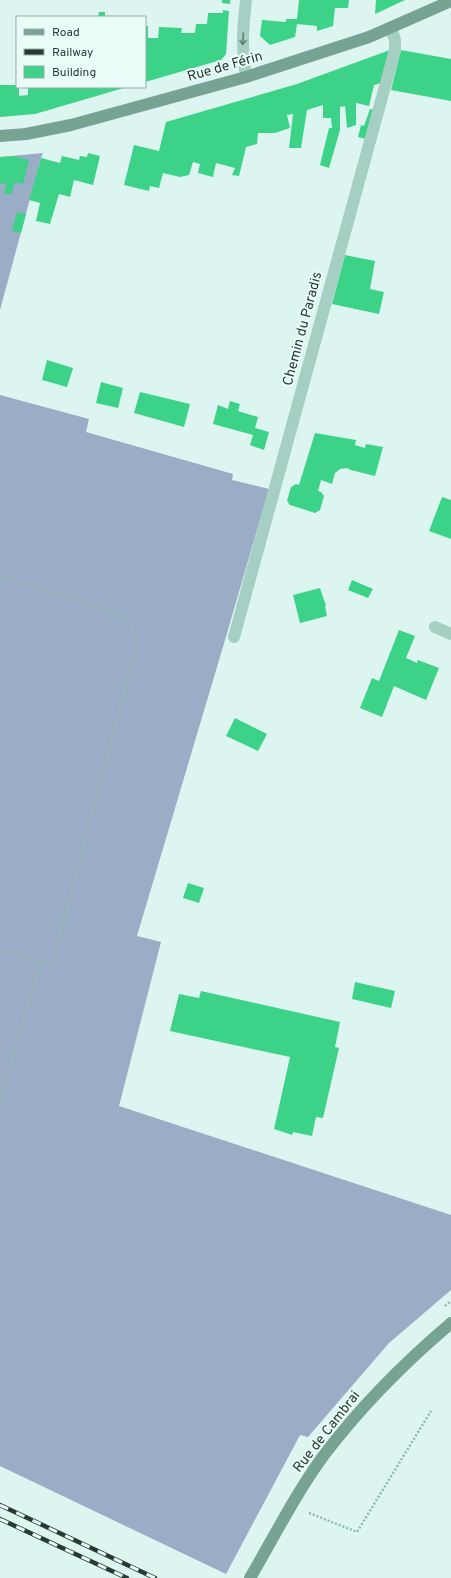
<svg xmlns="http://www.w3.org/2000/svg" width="451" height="1578" font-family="Overpass,sans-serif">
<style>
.grass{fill:#9aacc6}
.building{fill:#3cd388}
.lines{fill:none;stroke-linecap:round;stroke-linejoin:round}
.path{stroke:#90bbae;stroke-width:2.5;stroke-dasharray:2 2;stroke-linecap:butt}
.street{stroke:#a6cfc3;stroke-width:12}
.secondary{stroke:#77a393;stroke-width:12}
.rail-casing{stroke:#283a32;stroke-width:4.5}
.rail{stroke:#e9fcf8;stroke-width:3;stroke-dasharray:9;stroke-linecap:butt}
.oneway{stroke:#617d73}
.labels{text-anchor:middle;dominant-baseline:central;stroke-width:4;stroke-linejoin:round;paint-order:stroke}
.street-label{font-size:14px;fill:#283a32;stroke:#e9fcf8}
</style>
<rect width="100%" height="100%" fill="#dcf5f0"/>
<g class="grass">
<path d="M43,153l-2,5 -41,152v-153z"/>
<path d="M0,395l89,24 -3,13 147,42 -1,6 37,9 -44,151 -88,296 24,6 -42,164 332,109v75l-62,53 -81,94 -8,-2 -74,139 -226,-108z"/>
</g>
<g class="building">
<path d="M222,0h8v4l-8,-1z"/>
<path d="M299,0h50l-1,8h-13l-2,18 -16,5v-5l-20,-2 -2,13 -25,8 -10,-9 2,-16 24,2v-3h11z"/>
<path d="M376,0h29l-30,14z"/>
<path d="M223,10l6,1 -3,43 -5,6 -76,22v-56h3v12h10l1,-11 23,1 -1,5h14l1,-9h11l1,-11h15z"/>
<path d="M99,12h6v5h-7z"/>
<path d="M390,50l-9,33 -7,2 -5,21 -13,-3v22l-9,3 -2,-22 -5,1v23l-11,38 -9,-3 9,-37h3l-1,-10h-8v-13l-16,5 -6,38h-12l4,-34 -6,1 3,13 -15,5h-17l-1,11 -11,3 -7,29 -7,-1 3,-7 -19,-5 -3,14 -15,-4 2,-9 -7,-2 -4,13 -9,2 -17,-4 -4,15 -9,-2 -1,5 -25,-6 10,-40 25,6 7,-29 131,-38z"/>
<path d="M401,50l50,9v42l-60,-11z"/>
<path d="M0,85h17v2h2v9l9,-1v-8h99l-92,27 -35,3z"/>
<path d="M370,109l4,1 -8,29 -8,-2 3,-12 3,1z"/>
<path d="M88,153l12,3 -7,29 -19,-5 -4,17 -11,-3 -9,30 -14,-3 4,-18 -11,-3 12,-42 19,5 2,-7 17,4 1,-4 7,1z"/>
<path d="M15,156l14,4 -6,24 -8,-2 -4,13 -7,-2 3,-10 -7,1v-27z"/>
<path d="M17,212l9,2 -5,19 -9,-2z"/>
<path d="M345,255l30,6 -5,28 14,3 -5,22 -47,-10z"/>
<path d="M47,360l26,8 -6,19 -25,-7z"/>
<path d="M101,382l22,6 -5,20 -22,-5z"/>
<path d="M140,392l50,12 -6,23 -50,-14z"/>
<path d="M230,401l10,3 -2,7 20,6 -3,11 14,4 -5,18 -14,-5 3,-10 -40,-11 5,-19 10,4z"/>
<path d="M315,433l41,7 -1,5 10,3 1,-4 17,3 -8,29 -24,-6 -4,-2 -7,1 -5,4 -3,11 -11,-4 -3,11 3,1 3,4 -4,14 -5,3 -25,-8 -3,-4 4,-14 5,-3 3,1z"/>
<path d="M442,497l9,3v39l-22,-8z"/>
<path d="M352,580l21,9 -5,9 -20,-8z"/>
<path d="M320,588l6,18h-1l2,10 -27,7 -7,-28z"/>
<path d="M399,630l16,6 -9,22 11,5 1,-3 21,8 -13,32 -32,-14 -12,31 -22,-9 12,-30 7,3z"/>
<path d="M235,718l32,16 -9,17 -32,-15z"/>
<path d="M188,883l16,5 -5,15 -16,-5z"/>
<path d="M355,982l40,9 -4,17 -39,-9z"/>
<path d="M201,991l139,31 -5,25 4,1 -16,70 -7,-1 -4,19 -19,-4 -1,3 -18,-6 16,-72 -120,-26 9,-37 20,4z"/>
</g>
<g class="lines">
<g class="path">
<path d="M0,575l126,41 12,24 -86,325 -52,-16"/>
<path d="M0,1101l41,-140"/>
<path d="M445,1306l6,-5"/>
<path d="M309,1513l48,19 74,-121"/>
</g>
<g class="street">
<path d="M246,0c-3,28 -5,49 0,77"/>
<path d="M435,627l16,7"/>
<path d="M234,637l161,-587v-10l-4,-12"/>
</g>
<g class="secondary">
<path d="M0,136l26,-2 45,-9 175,-48 123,-40 82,-36"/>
<path d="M250,1578c24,-41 46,-85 74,-123 37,-49 80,-92 127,-132"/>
</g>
<g class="rail-casing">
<g id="rail">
<path d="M0,1505l155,73"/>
<path d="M0,1519l127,59"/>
</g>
</g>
<use href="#rail" class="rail"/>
</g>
<defs><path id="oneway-shaft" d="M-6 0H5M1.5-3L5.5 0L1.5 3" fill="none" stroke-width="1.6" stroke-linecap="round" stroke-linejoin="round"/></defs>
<use class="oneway" href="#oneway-shaft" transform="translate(243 39) rotate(93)"/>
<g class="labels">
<g class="street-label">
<text transform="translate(225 67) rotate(-16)">Rue de Férin</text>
<text transform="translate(303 329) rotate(-75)">Chemin du Paradis</text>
<text transform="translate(327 1432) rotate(-52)">Rue de Cambrai</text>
</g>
</g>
<rect x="16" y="16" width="130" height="72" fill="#e9fcf8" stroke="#9caea9"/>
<rect x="24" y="29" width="20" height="6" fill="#77a393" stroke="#9caea9"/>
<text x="52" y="36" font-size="12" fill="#283a32">Road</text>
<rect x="24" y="49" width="20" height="6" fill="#283a32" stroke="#9caea9"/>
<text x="52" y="56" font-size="12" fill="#283a32">Railway</text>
<rect x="24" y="66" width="20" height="12" fill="#3cd388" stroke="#9caea9"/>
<text x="52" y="76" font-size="12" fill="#283a32">Building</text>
</svg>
